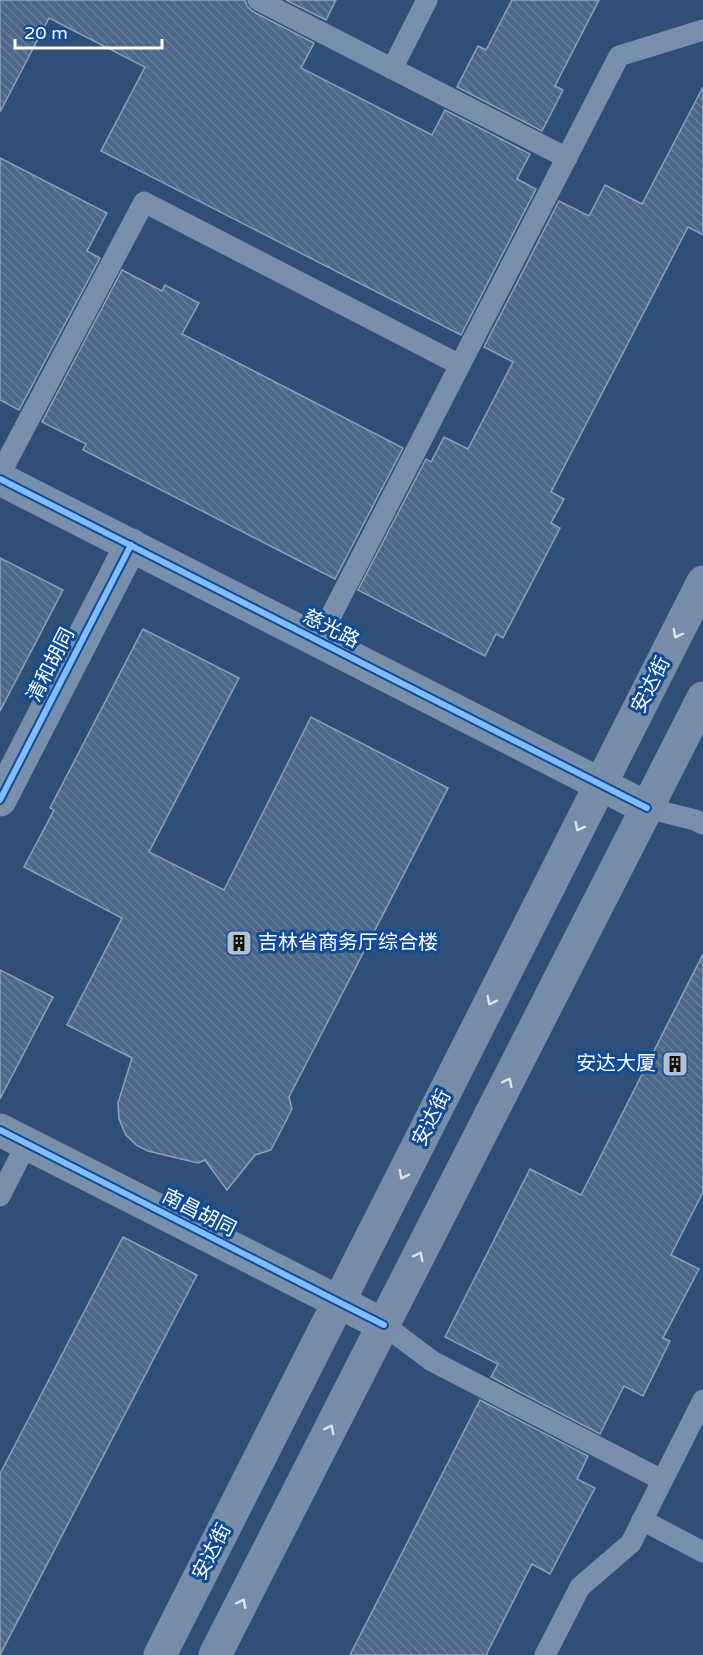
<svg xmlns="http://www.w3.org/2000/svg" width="703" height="1655" font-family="'Varela Round','Noto Sans SC',sans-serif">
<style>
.building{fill:url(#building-back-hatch);stroke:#8da0b8;stroke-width:1.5}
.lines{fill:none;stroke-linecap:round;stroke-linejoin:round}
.service{stroke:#788fab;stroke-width:21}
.minor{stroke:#788fab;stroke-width:33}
.primary{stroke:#778ca9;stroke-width:33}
.cycleway-casing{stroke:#104b98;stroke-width:10}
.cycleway{stroke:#80bcff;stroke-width:6}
.oneway{stroke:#dde2ea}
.labels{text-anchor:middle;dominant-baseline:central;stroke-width:6;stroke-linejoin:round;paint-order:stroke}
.street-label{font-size:20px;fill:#fff;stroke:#104b98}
.poi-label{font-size:20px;fill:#fff;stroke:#104b98;text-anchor:start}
</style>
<defs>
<pattern id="building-back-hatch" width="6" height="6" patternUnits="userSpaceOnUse" patternTransform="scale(1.5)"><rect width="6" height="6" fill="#4d6788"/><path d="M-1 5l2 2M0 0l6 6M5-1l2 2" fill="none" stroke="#687e9a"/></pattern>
</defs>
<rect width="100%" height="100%" fill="#2f4f79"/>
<g class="building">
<path d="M0,0h245l2,6 5,5 62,32 -13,25 131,67 13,-25 85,44 -13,25 19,10 -75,146 -360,-184 44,-84 -96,-49 -49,94z"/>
<path d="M286,0h50l-10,20z"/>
<path d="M512,0h87l-44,86 8,4 -21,41 -85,-44 21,-41 8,4z"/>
<path d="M703,87v148l-15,-8 -137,265 13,7 -13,24 9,5 -57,110 -7,-4 -11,22 -127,-66 68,-131 5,3 13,-25 24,12 45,-87 -29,-15 75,-146 30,15 16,-31 37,19z"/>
<path d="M0,158l107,55 -20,38 13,7 -81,152 -19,-10z"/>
<path d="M122,270l40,21 3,-6 34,18 -17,31 221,114 -68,131 -252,-129 3,-6 -44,-22z"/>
<path d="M0,558l63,32 -63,121z"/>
<path d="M143,629l96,49 -90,174 75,38 87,-173 137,71 -159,309 3,12 -21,41 -16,5 -28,35 -22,-30 -7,3 -50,-12 -12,-6 -10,-10 -7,-16 -1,-16 14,-45 -65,-33 55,-107 -98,-51 30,-57 -4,-2z"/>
<path d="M703,954v238l-32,63 28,14 -36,69 7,3 -27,55 -19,-10 -24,48 -109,-57 7,-13 -53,-27 85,-168 51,26z"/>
<path d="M0,970l53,27 -53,102z"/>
<path d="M123,1237l74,38 -197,380v-181z"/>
<path d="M480,1400l108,56 -11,23 18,9 -45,86 -18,-10 -46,91h-136z"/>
</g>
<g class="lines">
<g class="service">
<path d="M258,0l309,158"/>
<path d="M392,69l35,-69"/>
<path d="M0,474l144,-272 316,163"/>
<path d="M318,641l301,-585 84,-26"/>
<path d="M647,808l48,12 8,4"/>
<path d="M0,1196l27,-53"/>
<path d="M384,1325l48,36 230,119"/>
<path d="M642,1520l61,32"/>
<path d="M545,1655l35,-68 51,-44 72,-143"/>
</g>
<g class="minor">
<path d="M0,479l647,329"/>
<path d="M0,800l131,-255"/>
<path d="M0,1130l384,195"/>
</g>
<g class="primary">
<path d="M160,1655l543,-1073"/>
<path d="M215,1655l488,-957"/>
</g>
<g class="cycleway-casing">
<g id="cycleway">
<path d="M0,479l647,329"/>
<path d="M0,800l131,-255"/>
<path d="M0,1130l384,195"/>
</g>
</g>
<use href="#cycleway" class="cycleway"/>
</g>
<defs><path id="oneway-chevron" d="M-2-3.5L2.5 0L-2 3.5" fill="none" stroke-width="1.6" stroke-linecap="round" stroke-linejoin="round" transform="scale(1.5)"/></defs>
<g class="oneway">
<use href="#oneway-chevron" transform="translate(677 634) rotate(117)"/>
<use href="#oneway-chevron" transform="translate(579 827) rotate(117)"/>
<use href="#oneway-chevron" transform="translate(491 1001) rotate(117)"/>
<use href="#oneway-chevron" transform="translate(508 1082) rotate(-63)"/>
<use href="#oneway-chevron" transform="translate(403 1175) rotate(117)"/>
<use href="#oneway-chevron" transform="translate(419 1256) rotate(-63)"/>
<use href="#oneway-chevron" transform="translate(330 1429) rotate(-63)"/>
<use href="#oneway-chevron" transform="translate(242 1603) rotate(-63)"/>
</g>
<defs>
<g id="building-square" transform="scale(1.35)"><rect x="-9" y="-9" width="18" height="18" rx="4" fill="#b6c1d0" stroke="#104b98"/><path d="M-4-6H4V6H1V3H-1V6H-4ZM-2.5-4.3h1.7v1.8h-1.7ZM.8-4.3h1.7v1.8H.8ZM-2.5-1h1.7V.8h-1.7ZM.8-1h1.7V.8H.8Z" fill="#111"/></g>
</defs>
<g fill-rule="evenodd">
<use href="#building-square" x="239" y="943"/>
<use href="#building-square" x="675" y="1064"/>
</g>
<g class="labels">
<g class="street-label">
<text transform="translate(331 629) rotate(27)">慈光路</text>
<text transform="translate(51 665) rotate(-63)">清和胡同</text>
<text transform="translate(651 685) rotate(-63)">安达街</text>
<text transform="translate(432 1118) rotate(-63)">安达街</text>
<text transform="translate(199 1213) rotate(27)">南昌胡同</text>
<text transform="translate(212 1552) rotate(-63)">安达街</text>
</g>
<g class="poi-label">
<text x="258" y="943">吉林省商务厅综合楼</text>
<text x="656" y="1064" text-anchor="end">安达大厦</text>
</g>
</g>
<path d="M15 39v9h147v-9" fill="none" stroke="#ffffff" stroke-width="3"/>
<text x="24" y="39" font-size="18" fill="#ffffff" stroke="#104b98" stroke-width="4.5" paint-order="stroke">20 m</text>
</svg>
